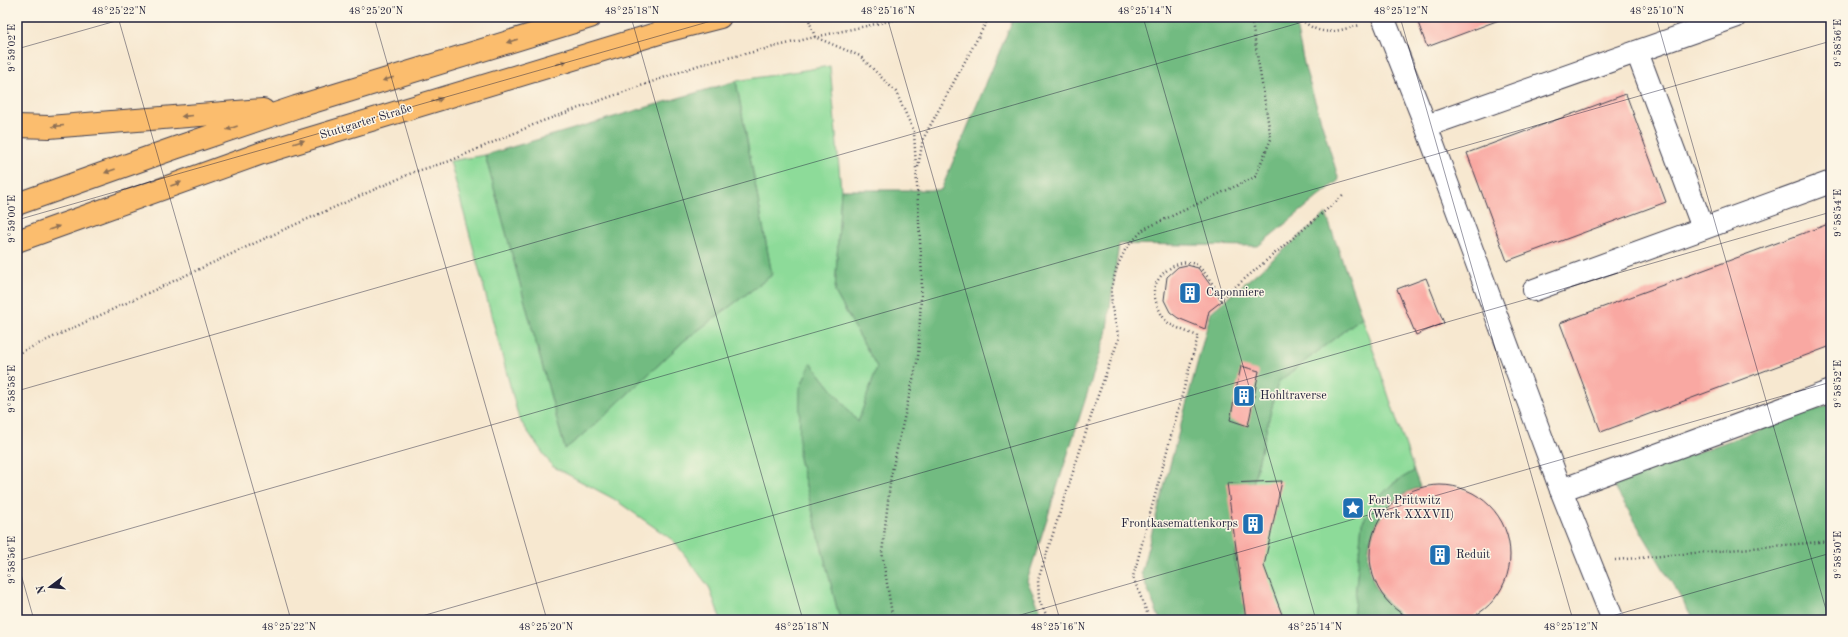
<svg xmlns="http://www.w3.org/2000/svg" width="1848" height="637" font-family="'Old Standard TT',serif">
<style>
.green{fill:#8ddb99;stroke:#587e6a}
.forest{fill:#72bb81;stroke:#4a6e5e}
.building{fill:#f9a8a2}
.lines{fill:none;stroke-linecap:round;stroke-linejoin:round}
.minor-casing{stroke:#424051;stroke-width:24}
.major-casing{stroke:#424051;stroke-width:24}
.path{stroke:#424051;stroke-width:2.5;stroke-dasharray:1 3;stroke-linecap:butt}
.minor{stroke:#fff;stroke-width:22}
.major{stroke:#fbbd6e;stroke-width:22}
.oneway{fill:#8e7054}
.ticks{fill:none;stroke:#22223b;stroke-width:1;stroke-opacity:0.45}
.labels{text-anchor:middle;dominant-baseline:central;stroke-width:3;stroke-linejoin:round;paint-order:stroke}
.street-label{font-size:12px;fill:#22223b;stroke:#fcf5e5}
.poi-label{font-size:12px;fill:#22223b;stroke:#fcf5e5;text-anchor:start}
.neatline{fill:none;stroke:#22223b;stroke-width:1.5}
.ticks-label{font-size:10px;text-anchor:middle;fill:#22223b}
</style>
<rect width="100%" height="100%" fill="#fcf5e5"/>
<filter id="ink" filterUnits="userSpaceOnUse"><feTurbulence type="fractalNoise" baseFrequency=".025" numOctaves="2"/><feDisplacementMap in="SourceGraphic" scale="8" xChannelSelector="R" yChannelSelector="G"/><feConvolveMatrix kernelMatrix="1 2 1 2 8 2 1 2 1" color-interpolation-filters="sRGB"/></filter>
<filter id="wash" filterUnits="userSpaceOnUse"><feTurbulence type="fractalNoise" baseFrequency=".012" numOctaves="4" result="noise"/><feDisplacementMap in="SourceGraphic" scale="16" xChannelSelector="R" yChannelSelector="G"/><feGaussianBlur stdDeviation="0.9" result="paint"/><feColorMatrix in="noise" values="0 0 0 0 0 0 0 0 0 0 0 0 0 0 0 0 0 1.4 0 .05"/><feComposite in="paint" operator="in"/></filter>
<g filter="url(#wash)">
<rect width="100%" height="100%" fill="#f7e8d0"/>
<g class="green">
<path d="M830,66l11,124 -6,102 42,75 -19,56 -46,-59 -13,94 41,162h-119l-12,-33 -35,-46 -60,-42 -62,-33 -33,-47 -69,-258 35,-6 80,294 24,-19 96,-90 87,-65 -36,-194z"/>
<path d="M1362,317l52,154 -22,13 -30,39 -9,97h-96l-23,-59 44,-179z"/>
</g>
<g class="forest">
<path d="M1014,17h280l11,51 34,112 -81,66 -139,-2 -13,91 -79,246 18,39h-205l-41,-162 1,-70 11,-25 47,59 19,-55 -42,-75 6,-102h100z"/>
<path d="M736,81l36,194 -87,65 -96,90 -24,19 -80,-294z"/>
<path d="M1326,214l36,103 -84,65 -44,179 23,59h-97l-19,-47 70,-261z"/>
<path d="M1831,404v216h-137l-82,-137z"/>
<path d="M1414,471l6,16c-7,3 -16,6 -22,11 -4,3 -7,8 -10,11 -34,38 -21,85 19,111h-54l9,-97 12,-20 18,-19z"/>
</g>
<g id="blocks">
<g class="building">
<path d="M1416,17h91l-80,30z"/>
<path d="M1626,94l40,108 -159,59 -40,-108z"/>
<path d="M1831,223v123l-230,86 -41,-109z"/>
<path d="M1187,265l11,3 24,33 -13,10 -4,18 -27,-11 -8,-6 -6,-12 3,-23 11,-10z"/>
<path d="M1426,278l18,45 -28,12 -19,-46z"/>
<path d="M1241,366l18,5 -11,55 -18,-6z"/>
<path d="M1282,481l-18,85 20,54h-38l-19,-137z"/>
<circle cx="1440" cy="555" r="70"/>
</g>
</g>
</g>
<g filter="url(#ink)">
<use href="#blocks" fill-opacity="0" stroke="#424051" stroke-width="1"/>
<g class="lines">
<g class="minor-casing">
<g id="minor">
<path d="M1383,17l43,109"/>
<path d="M1735,17l-309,109 135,364 270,-99"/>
<path d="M1637,52l66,176"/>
<path d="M1534,290l297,-108"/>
<path d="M1561,490l52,130"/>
</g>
</g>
<g class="major-casing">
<g id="major">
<path d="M17,126l32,1 214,-17"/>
<path d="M17,204l158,-56 121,-41 294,-90"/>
<path d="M17,241l245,-88 407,-123 51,-13"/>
</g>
</g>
<g class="path">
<path d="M808,17l7,20 45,19 36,36 18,40 8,145 -4,81 -27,117 -9,78 11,67"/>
<path d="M1298,17c24,21 34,15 62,8"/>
<path d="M918,167l5,-28 66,-122"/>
<path d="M17,354l266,-124 131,-58 36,-11 90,-39 159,-57 116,-28 93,-20"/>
<path d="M1615,560l216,-19"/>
<path d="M1049,620l-10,-20 -1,-20 59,-182 22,-60 -7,-30 -1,-19 6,-22 9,-19 18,-19 111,-52 16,-38 -20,-122"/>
<path d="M1150,620l-17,-43 65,-241c-8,-3 -25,-9 -31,-14 -6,-6 -13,-22 -13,-31 1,-17 29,-37 44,-25 7,5 19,25 24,32l122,-103"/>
</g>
<use href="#minor" class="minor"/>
<use href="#major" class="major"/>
</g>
<defs><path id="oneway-solid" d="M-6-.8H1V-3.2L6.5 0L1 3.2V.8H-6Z"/></defs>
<g class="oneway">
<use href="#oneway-solid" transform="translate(512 41) rotate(163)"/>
<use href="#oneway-solid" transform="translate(561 63) rotate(-17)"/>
<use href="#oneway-solid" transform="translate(388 79) rotate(163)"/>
<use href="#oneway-solid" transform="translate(437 100) rotate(-17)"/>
<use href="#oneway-solid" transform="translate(187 116) rotate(175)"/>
<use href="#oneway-solid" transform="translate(58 126) rotate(175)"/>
<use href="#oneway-solid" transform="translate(232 128) rotate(161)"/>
<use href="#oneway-solid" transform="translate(299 142) rotate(-17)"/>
<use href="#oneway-solid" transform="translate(110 171) rotate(160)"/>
<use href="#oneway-solid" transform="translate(176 184) rotate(-20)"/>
<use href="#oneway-solid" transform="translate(54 228) rotate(-20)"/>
</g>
</g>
<path class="ticks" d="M118,17l173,603M374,17l173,603M631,17l172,603M887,17l173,603M1143,17l173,603M1400,17l173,603M1656,17l173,603M17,49l113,-32M17,220l708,-203M17,391l1303,-374M17,560l17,60M17,561l1814,-520M408,620l1423,-408M1003,620l828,-238M1598,620l233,-67"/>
<defs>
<g id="building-square" transform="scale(1.15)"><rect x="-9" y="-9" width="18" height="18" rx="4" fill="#1f6fb2" stroke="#fcf5e5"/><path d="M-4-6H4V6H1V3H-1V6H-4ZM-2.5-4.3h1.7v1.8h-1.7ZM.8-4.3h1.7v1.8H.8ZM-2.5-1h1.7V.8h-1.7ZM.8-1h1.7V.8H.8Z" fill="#fff"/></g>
<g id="sight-square" transform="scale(1.15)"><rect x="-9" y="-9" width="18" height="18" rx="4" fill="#1f6fb2" stroke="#fcf5e5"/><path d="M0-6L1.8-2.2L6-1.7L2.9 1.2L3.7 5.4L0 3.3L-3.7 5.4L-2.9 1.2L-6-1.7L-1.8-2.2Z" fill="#fff"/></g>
</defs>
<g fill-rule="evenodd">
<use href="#building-square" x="1190" y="293"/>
<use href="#building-square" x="1244" y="396"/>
<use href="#sight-square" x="1353" y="508"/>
<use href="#building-square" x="1253" y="524"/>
<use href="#building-square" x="1440" y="555"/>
</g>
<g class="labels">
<g class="street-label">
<text transform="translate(366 122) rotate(-17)">Stuttgarter Straße</text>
</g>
<g class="poi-label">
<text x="1206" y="293">Caponniere</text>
<text x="1260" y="396">Hohltraverse</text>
<text x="1368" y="501">Fort Prittwitz<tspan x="1368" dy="14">(Werk XXXVII)</tspan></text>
<text x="1238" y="524" text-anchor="end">Frontkasemattenkorps</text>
<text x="1456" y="555">Reduit</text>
</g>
</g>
<rect width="1848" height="637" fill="none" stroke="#fcf5e5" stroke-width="44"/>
<g transform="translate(50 587) rotate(254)" stroke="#fcf5e5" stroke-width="3" paint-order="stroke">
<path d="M0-3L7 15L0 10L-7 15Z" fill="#22223b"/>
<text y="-6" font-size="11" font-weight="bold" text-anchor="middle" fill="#22223b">N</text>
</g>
<rect x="22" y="22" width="1804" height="593" class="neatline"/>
<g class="ticks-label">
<text x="119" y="14">48°25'22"N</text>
<text x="376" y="14">48°25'20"N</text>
<text x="632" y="14">48°25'18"N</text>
<text x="888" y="14">48°25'16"N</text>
<text x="1145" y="14">48°25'14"N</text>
<text x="1401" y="14">48°25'12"N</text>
<text x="1657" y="14">48°25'10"N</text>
<text transform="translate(1837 43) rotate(-90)" y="4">9°58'56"E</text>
<text transform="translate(11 48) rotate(-90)" y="4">9°59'02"E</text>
<text transform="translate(1837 213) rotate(-90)" y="4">9°58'54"E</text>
<text transform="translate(11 219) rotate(-90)" y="4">9°59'00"E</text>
<text transform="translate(1837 384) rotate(-90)" y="4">9°58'52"E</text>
<text transform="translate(11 389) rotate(-90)" y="4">9°58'58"E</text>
<text transform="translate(1837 555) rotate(-90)" y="4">9°58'50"E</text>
<text transform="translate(11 560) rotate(-90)" y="4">9°58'56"E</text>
<text x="289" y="630">48°25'22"N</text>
<text x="546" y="630">48°25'20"N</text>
<text x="802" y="630">48°25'18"N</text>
<text x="1058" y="630">48°25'16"N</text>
<text x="1315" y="630">48°25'14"N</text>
<text x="1571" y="630">48°25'12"N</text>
</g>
</svg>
